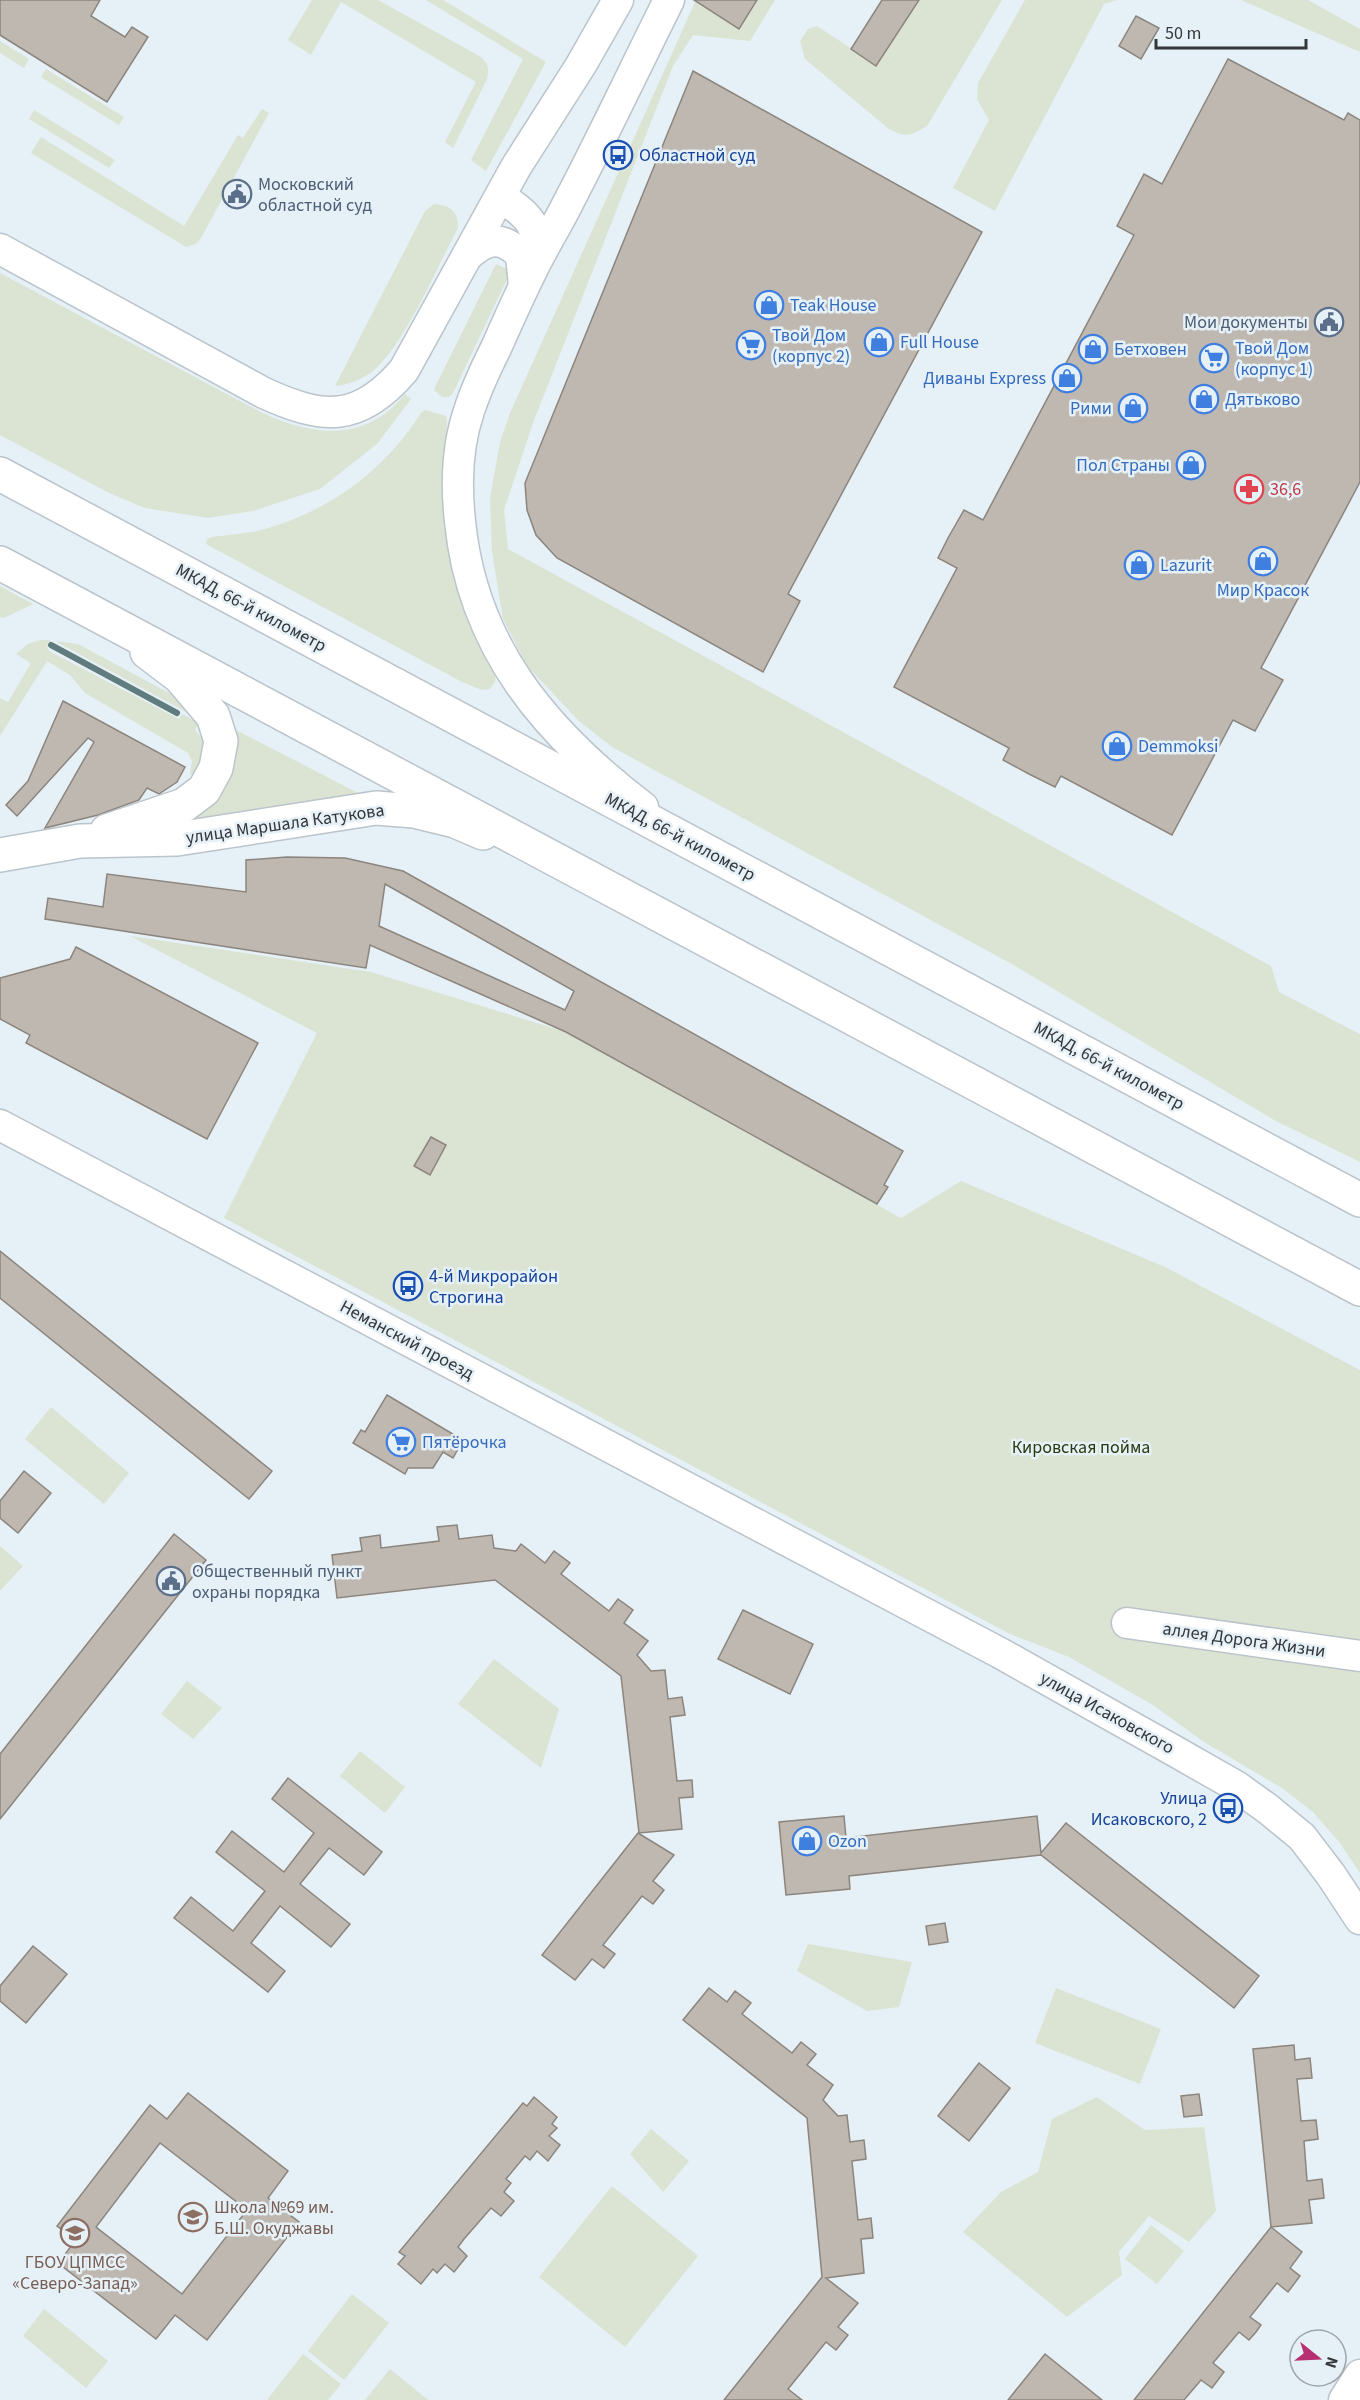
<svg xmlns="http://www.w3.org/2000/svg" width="1360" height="2400" font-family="'Source Sans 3',sans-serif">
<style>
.green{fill:#dbe4d3}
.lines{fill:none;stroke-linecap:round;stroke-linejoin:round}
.stream{stroke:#617c7e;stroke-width:6}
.building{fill:#bfb8b0;stroke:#8c857d;stroke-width:1.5;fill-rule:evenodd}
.minor-casing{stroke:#bbc4cb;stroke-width:33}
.major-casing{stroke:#bbc4cb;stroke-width:36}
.highway-casing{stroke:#bbc4cb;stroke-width:36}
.minor{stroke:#fff;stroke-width:30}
.major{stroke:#fff;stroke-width:33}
.highway{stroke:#fff;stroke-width:33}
.labels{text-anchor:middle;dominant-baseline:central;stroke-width:5;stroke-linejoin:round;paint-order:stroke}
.transit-label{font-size:18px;fill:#164399;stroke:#e6f0f7;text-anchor:start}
.service-label{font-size:18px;fill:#4e5e75;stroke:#e6f0f7;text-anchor:start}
.shop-label{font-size:18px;fill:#366cbe;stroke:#e6f0f7;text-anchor:start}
.health-label{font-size:18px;fill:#be3a42;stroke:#e6f0f7;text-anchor:start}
.street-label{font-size:18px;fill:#34373a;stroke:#e6f0f7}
.park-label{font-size:18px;fill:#293b0f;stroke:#e6f0f7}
.education-label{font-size:18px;fill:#785e54;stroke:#e6f0f7;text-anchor:start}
</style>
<rect width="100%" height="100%" fill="#e6f0f7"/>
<g class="green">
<path d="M312,0h66l103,57c7,7 9,12 6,22l-34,69 -8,-6 31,-60 -135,-80 -30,53 -23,-15z"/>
<path d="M426,0h17l103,62 -60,109 -15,-11 52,-101z"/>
<path d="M696,0h79l-25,41 -57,-6 -20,31 -140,357 -29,87 4,39 763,417 8,26 81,42v128l-86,-42 -264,-157 -398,-216 -33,-26 -52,-55 -24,-47 -11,-67 -2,-54 10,-56 10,-29z"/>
<path d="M913,0h89l-75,126c-17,10 -20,12 -38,3l-84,-70 -5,-18 8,-12 9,-3 58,38z"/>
<path d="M1025,0h92l-13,4 -109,207 -42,-23 36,-68 -12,-21 1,-16z"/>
<path d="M1241,0h67l52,29v23z"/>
<path d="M0,41l29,18 -5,9 -24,-15z"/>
<path d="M46,69l78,48 -5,8 -78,-48z"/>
<path d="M262,109l7,4 -68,125 -5,6 -10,3 -155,-94 10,-16 143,89 54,-91 5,3z"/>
<path d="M34,110l81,50 -6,8 -80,-49z"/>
<path d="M434,204c16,1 24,7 24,24 -21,39 -53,116 -85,143 -10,8 -25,14 -38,15l90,-175z"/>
<path d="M496,264l15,7 -58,122 -4,4h-7l-8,-7 2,-5z"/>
<path d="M0,273l255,136c52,27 109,36 150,-15l6,5 -34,45 -57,45 -67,22 -45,7 -63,-10 -36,-15 -109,-58z"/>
<path d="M425,410l21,6 1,5 -4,58 1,23 52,170 -1,10 -5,7 -8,1 -20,-8 -256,-138 1,-5 4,-2c15,-2 31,-3 46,-6 68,-17 126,-58 164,-118z"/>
<path d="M0,586l33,18 -29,14 -4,-1z"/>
<path d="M40,640h10l-3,6 2,5 130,68 3,-5 17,9 -4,7 14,16 -9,32 -10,-4 2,-13 -4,-8 -103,-60 -15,-18 -23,-14 -47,75v-38l8,4 23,-39 -15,-9 12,-10z"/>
<path d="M55,641l23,3 115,62 -3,8z"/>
<path d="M234,729l132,68 -186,31c40,-27 60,-47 54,-99z"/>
<path d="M130,936l241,36 195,60 335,186 60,-37 204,86 195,103v503l-20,-30 -27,-31 -31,-24 -78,-46 -51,-37 -84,-48 -59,-23 -786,-416 93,-185z"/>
<path d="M51,1407l78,66 -25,31 -79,-65z"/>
<path d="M0,1546l23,20 -23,25z"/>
<path d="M494,1659l65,50 -18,59 -83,-64z"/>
<path d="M187,1681l35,27 -29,31 -32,-25z"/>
<path d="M360,1751l45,36 -20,26 -45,-37z"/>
<path d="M808,1944l104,18 -13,45 -32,4 -70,-40z"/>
<path d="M1056,1988l105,41 -21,55 -105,-41z"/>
<path d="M1097,2097l48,33 59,-3 12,84 -27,31 -40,-26 -30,36 3,23 -55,42 -104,-85 38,-40 37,-20 14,-53z"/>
<path d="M651,2129l38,32 -26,31 -33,-38z"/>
<path d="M612,2186l86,70 -73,91 -86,-70z"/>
<path d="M1151,2225l33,26 -27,33 -32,-25z"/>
<path d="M352,2294l37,29 -45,57 -36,-29z"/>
<path d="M44,2309l64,52 -22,27 -63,-52z"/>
<path d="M303,2354l38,30 -13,16h-61z"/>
<path d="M390,2369l38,31h-63z"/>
</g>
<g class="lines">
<path class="stream" d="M51,645l126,68"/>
</g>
<g class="building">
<path d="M0,0h100l-9,16 34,21 7,-10 16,10 -41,65 -107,-67z"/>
<path d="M694,0h63l-18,29z"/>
<path d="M882,0h37l-43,66 -25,-17z"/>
<path d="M1136,16l23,12 -18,31 -22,-13z"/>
<path d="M1228,59l116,61 4,-7 12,7v362l-99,186 22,12 -28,51 -22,-11 -61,115 -111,-59 -6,11 -26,-13 -26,-14 6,-12 -115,-61 63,-119 -19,-10 10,-20 16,-28 19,10 151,-285 -17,-9 27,-52 18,10z"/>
<path d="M693,71l289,161 -194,362 12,7 -37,71 -206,-114 -21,-23 -9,-25 -2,-27z"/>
<path d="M63,701l122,66 -8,15 -18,12 -12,-6 -8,12 -41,15 -53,13 49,-86 -6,-4 -71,78 -11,-11 22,-24z"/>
<path d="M287,857l58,1 58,13 500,280 -19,34 4,2 -11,17 -311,-172 -196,-87 -4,23 -321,-49 3,-21 55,9 4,-33 139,18v-32zM385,884l189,107 -9,19 -186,-84z"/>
<path d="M76,947l182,96 -51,96 -181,-96 4,-8 -30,-16v-41l70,-19z"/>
<path d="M431,1137l15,8 -16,30 -16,-9z"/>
<path d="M0,1251l272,220 -23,28 -249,-201z"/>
<path d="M387,1395l76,45 -10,18 -10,-6 -10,16h-25l-3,6 -52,-31 8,-13 4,2z"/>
<path d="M24,1471l27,22 -33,40 -18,-15v-17z"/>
<path d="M457,1525l2,14 33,-4 2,13 22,3 5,-7 24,19 9,-12 16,12 -9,11 48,37 9,-12 15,11 -9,13 24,18 -11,14 14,16 14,-1 3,29 14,-2 3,18 -15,2 7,64 15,-1 1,17 -14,1 3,31 -43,4 -18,-157 -126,-96 -158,18 -5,-43 30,-4 -2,-13 20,-3 1,13 58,-7 -2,-14z"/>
<path d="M174,1534l32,26 -206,259v-65z"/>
<path d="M743,1610l70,34 -23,50 -72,-35z"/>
<path d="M288,1778l94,74 -18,23 -35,-27 -29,36 50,40 -19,23 -51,-41 -29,37 34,28 -17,21 -94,-74 17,-21 42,34 32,-40 -49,-39 16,-21 52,41 30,-39 -42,-34z"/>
<path d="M844,1816l2,22 191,-22 4,37 25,-30 193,153 -25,32 -193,-153 -192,21 1,13 -64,6 -7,-73z"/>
<path d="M638,1833l36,22 -21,26 11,9 -11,14 -11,-8 -39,49 12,9 -11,14 -12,-9 -17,21 -33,-25z"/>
<path d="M945,1923l3,19 -19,3 -3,-19z"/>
<path d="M33,1946l34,28 -41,49 -26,-22v-15z"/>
<path d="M709,1988l18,14 8,-11 16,12 -9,11 50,39 9,-11 15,12 -9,11 26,20 -10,15 15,16 9,-1 3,27 14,-2 2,19 -14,2 6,59 13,-2 2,20 -12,1 3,34 -38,5 32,25 -20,24 10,8 -12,15 -10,-8 -38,47 14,11h-78l98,-123 -15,-159 -124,-98z"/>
<path d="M1294,2045l1,15 15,-2 2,20 -15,1 4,42 15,-1 1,9 1,10 -14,2 3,40 15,-2 2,19 -15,2 3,23 -41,4 -18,-178z"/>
<path d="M979,2063l31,25 -41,53 -31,-25z"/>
<path d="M188,2093l100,78 -20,27 31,24 -92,118 -32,-25 -19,24 -98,-76 18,-23 -19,-14 93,-121 17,14zM160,2143l87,67 -65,84 -86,-67z"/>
<path d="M1199,2094l3,21 -18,2 -3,-21z"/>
<path d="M534,2097l23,20 -5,7 5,4 -8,8 11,9 -12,16 -11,-10 -7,9 -5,-4 -19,23 5,4 -7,9 10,9 -13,15 -10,-8 -27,31 -6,8 9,9 -13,16 -9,-8 -8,9 -4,-4 -12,15 -23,-20 7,-8 -6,-4 124,-149 4,3z"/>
<path d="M1271,2227l31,25 -12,16 10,8 -12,16 -11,-9 -27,34 11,8 -5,7 -7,8 -10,-8 -26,31 11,9 -12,16 -11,-8 -17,20h-50z"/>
<path d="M1045,2354l57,46h-94z"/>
</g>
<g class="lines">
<g class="minor-casing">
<g id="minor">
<path d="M500,197c30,18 42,31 34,67"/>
<path d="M0,249l264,144c59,27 95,30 140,-23l112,-203 65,-102 37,-65"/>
<path d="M467,256c20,-18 34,-21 54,-1l3,31"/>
<path d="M643,807c-97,-74 -171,-160 -183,-286 -4,-36 -3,-75 9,-110 7,-22 17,-43 27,-63 12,-27 24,-54 37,-80 11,-22 24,-43 35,-65 35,-67 67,-135 101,-203"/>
<path d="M0,1125l1000,528 171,96 65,37 32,23 34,28 29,38 29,44"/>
<path d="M1127,1623l233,33"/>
<path d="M1344,2400l16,-25"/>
</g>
</g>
<g class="major-casing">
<g id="major">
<path d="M107,831l77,-26 20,-15 12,-22 5,-27 -8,-25 -33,-39 -33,-25"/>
<path d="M0,855l80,-14 97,-2 199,-31 38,3 41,10 28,12"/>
</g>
</g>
<g class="highway-casing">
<g id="highway">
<path d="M0,474l1360,726"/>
<path d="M0,563l1360,726"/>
</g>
</g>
<use href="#minor" class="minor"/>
<use href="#major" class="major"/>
<use href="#highway" class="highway"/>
</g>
<defs>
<g id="bus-ring" transform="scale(1.5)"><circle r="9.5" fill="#e6f0f7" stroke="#1a4fb4" stroke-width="1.5"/><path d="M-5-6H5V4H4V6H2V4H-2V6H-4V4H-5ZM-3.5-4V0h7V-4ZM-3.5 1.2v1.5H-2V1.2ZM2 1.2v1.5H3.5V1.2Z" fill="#1a4fb4"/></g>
<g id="civic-ring" transform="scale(1.5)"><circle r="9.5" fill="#e6f0f7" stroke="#5c6f8a" stroke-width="1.5"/><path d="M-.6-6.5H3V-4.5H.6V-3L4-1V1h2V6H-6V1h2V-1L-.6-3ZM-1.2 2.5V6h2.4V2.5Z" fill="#5c6f8a"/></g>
<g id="shop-ring" transform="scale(1.5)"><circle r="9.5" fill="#e6f0f7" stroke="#3f7fe0" stroke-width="1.5"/><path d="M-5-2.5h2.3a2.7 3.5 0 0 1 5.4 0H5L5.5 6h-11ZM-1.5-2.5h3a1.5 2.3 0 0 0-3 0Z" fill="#3f7fe0"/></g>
<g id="supermarket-ring" transform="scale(1.5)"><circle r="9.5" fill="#e6f0f7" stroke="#3f7fe0" stroke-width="1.5"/><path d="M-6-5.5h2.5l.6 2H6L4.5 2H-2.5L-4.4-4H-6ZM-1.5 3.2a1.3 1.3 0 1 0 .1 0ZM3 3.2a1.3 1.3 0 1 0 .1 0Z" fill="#3f7fe0"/></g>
<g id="pharmacy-ring" transform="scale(1.5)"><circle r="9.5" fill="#e6f0f7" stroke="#e0444e" stroke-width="1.5"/><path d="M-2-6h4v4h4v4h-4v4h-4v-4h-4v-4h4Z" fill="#e0444e"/></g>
<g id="school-ring" transform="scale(1.5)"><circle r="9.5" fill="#e6f0f7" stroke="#8d6e63" stroke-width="1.5"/><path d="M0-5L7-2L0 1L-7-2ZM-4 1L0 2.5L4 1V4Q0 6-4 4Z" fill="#8d6e63"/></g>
</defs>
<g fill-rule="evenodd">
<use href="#bus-ring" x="618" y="155"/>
<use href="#civic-ring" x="237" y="194"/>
<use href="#shop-ring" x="769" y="305"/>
<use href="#civic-ring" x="1329" y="322"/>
<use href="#shop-ring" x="879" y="342"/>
<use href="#supermarket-ring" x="751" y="345"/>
<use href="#shop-ring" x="1093" y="349"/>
<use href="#supermarket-ring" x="1214" y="358"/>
<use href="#shop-ring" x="1067" y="378"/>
<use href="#shop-ring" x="1204" y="399"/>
<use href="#shop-ring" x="1133" y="408"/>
<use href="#shop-ring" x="1191" y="465"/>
<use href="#pharmacy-ring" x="1249" y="489"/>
<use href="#shop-ring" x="1263" y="561"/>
<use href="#shop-ring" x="1139" y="565"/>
<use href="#shop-ring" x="1117" y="746"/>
<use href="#bus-ring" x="408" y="1286"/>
<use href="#supermarket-ring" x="401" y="1442"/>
<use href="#civic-ring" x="171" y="1581"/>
<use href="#bus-ring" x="1228" y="1808"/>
<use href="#shop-ring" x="807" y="1841"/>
<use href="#school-ring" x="193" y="2217"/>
<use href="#school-ring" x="75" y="2233"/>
</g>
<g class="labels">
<g class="transit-label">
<text x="639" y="155">Областной суд</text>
<text x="429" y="1276">4-й Микрорайон<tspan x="429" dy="21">Строгина</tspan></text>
<text x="1207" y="1798" text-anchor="end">Улица<tspan x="1207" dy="21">Исаковского, 2</tspan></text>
</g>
<g class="service-label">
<text x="258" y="184">Московский<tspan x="258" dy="21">областной суд</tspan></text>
<text x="1308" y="322" text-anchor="end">Мои документы</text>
<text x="192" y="1571">Общественный пункт<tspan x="192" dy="21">охраны порядка</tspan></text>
</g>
<g class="shop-label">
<text x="790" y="305">Teak House</text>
<text x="772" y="335">Твой Дом<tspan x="772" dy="21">(корпус 2)</tspan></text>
<text x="900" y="342">Full House</text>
<text x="1235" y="348">Твой Дом<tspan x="1235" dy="21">(корпус 1)</tspan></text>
<text x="1114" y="349">Бетховен</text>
<text x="1046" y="378" text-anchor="end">Диваны Express</text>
<text x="1225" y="399">Дятьково</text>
<text x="1112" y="408" text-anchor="end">Рими</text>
<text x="1170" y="465" text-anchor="end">Пол Страны</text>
<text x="1160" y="565">Lazurit</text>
<text x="1263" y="590" text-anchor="middle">Мир Красок</text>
<text x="1138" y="746">Demmoksi</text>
<text x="422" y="1442">Пятёрочка</text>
<text x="828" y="1841">Ozon</text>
</g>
<g class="health-label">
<text x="1270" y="489">36,6</text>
</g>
<g class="street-label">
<text transform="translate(251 608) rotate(28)">МКАД, 66-й километр</text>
<text transform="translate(285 824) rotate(-8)">улица Маршала Катукова</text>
<text transform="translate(680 837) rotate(28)">МКАД, 66-й километр</text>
<text transform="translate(1109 1066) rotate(28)">МКАД, 66-й километр</text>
<text transform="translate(407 1340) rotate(28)">Неманский проезд</text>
<text transform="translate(1244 1640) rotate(8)">аллея Дорога Жизни</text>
<text transform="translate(1107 1713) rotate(29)">улица Исаковского</text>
</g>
<g class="park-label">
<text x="1081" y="1447">Кировская пойма</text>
</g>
<g class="education-label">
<text x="214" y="2207">Школа №69 им.<tspan x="214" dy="21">Б.Ш. Окуджавы</tspan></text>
<text x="75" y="2262" text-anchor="middle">ГБОУ ЦПМСС<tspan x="75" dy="21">«Северо-Запад»</tspan></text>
</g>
</g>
<g transform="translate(1318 2358) rotate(108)"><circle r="28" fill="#e6f0f7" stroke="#9fa6ab" stroke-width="1.5"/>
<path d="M0-4.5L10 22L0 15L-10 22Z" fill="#b73071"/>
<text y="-9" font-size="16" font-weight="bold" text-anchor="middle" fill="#34373a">N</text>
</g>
<path d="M1156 39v9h150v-9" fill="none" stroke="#34373a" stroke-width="3"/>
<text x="1165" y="39" font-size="18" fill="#34373a" stroke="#e6f0f7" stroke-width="4.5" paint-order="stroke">50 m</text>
</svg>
